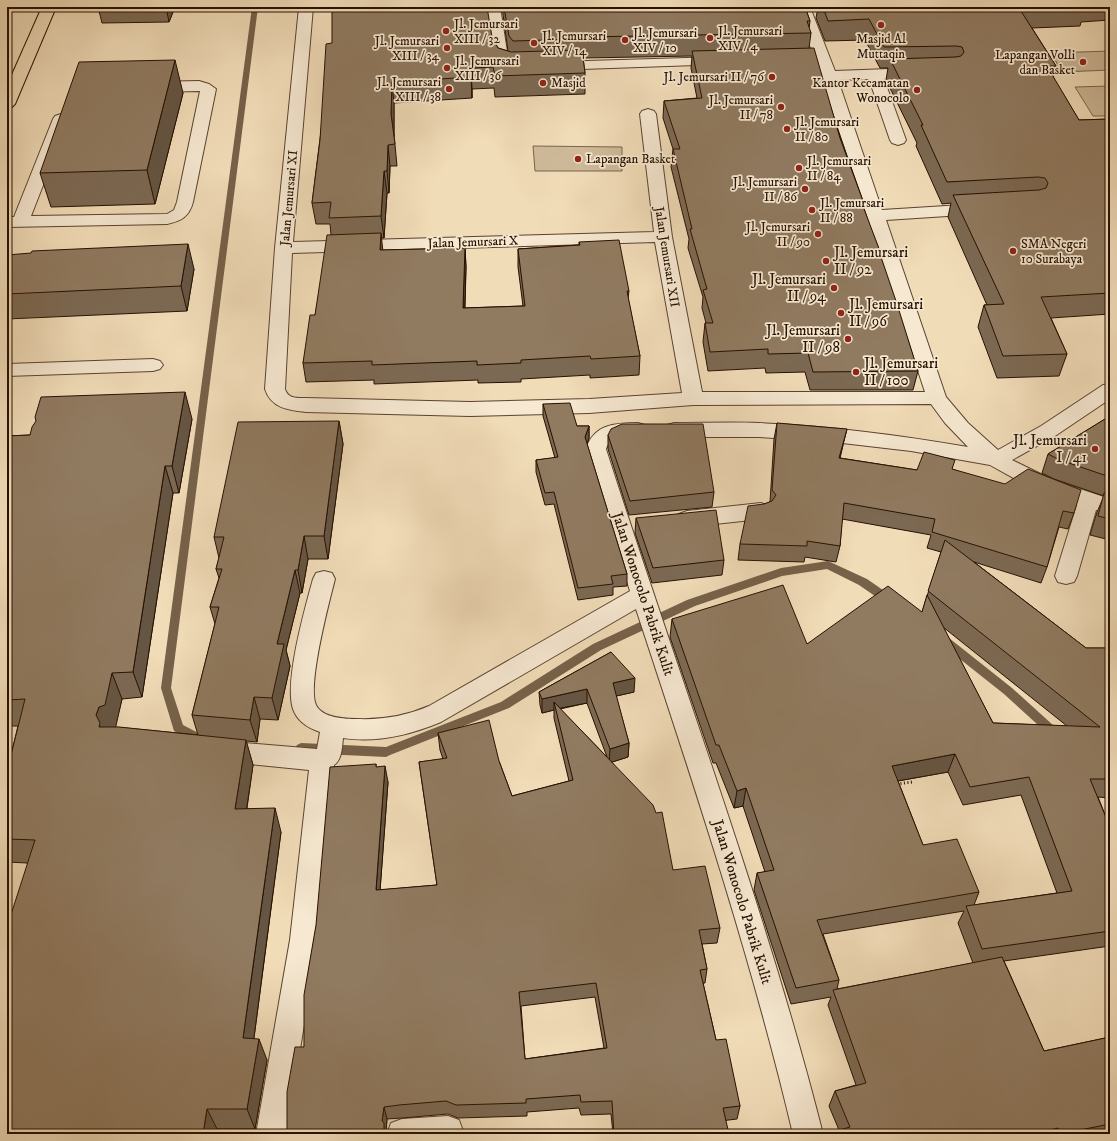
<svg xmlns="http://www.w3.org/2000/svg" width="1117" height="1141" font-family="'IM FELL DW Pica',serif">
<style>
.green{fill:#ceb999;stroke:#7a644c}
.lines{fill:none;stroke-linecap:round;stroke-linejoin:round}
.stream{fill:#766149;fill-rule:evenodd}
.minor-casing{stroke:#59432e;stroke-width:2}
.major-casing{stroke:#261000;stroke-width:2}
.path{stroke:#261000;stroke-width:3;stroke-dasharray:1 2.5;stroke-linecap:butt}
.minor{fill:#f6e8d1;fill-rule:evenodd}
.major{fill:#f1dcb8;fill-rule:evenodd}
.wall{fill:#7c6953;stroke:#261000;fill-rule:evenodd}
.shaded-wall{fill:#655543;stroke:#261000}
.building{fill:#907a60;stroke:#261000;fill-rule:evenodd}
.poi-dot{fill:#8f2418;stroke:#f6e8d1;stroke-width:1.5}
.labels{text-anchor:middle;dominant-baseline:central;stroke-width:3.5;stroke-linejoin:round;paint-order:stroke}
.far-poi-label{font-size:13px;fill:#261000;stroke:#f6e8d1;text-anchor:start}
.far-street-label{font-size:13px;fill:#261000;stroke:#f6e8d1}
.poi-label{font-size:15px;fill:#261000;stroke:#f6e8d1;text-anchor:start}
.street-label{font-size:15px;fill:#261000;stroke:#f6e8d1}
</style>
<rect width="100%" height="100%" fill="#f1dcb8"/>
<filter id="stains"><feTurbulence type="fractalNoise" baseFrequency=".005" numOctaves="4"/><feColorMatrix values="0 0 0 0 .2 0 0 0 0 .09 0 0 0 0 .02 0 0 0 .5 -.17"/></filter>
<radialGradient id="worn" r=".72"><stop offset=".6" stop-color="#630" stop-opacity="0"/><stop offset="1" stop-color="#630" stop-opacity=".3"/></radialGradient>
<g class="green">
<path d="M1110,51v19l-48,2 -11,-19z"/>
<path d="M1110,86v30h-17l-18,-29z"/>
<path d="M533,146l89,1v24h-87z"/>
</g>
<g class="lines">
<g class="stream">
<path d="M252,7h6l-87,681 12,37 23,12 2,3 -2,3 -4,2 -28,-14 -13,-43z"/>
<path d="M828,561l39,18 26,18 1,3 -1,3h-8l-26,-18 -32,-16 -45,7 -87,30 -94,44 -92,58 -119,47 -4,2 -85,-4 -4,-2 -2,-3 2,-3 4,-2 85,4 115,-45 92,-58 94,-44 94,-32z"/>
<path d="M945,637l4,1 63,50 42,38 6,2 2,3 -2,3 -4,2 -8,-2 -44,-40 -63,-50 -1,-3 1,-3z"/>
</g>
<g class="minor-casing">
<g id="minor">
<path d="M299,7h14l-20,235 361,-10 -14,-118 2,-3 6,-2 6,2 2,3 16,123 30,155h223l-104,-316 -25,-69h14l25,64 81,-3 5,2 3,3 -3,3 -37,3 22,61 -2,3 -6,2 -6,-2 -2,-3 -21,-61 -31,1 44,130 96,-6 6,1 2,4 -2,4 -6,1 -92,6 60,177 22,26 30,27 43,-24 62,-41 7,-1v15l-55,37 -43,24 41,20 57,19v16l-14,-5 -19,66 -3,6 -8,2 -8,-2 -3,-6 22,-71 -51,-20 -36,-20 -79,-14 -86,-10 -66,-4h-85l-7,-2 -3,-5 3,-5 7,-2c28,0 57,-1 85,0 71,3 140,12 209,24l-23,-24 -14,-19 -238,1 -104,8 -119,3 -164,-4c-18,-2 -35,-4 -41,-23l10,-141zM655,242l27,151 -93,6 -119,3 -164,-4c-9,0 -18,1 -21,-9l7,-136z"/>
<path d="M486,7h14l8,51 2,4 11,2 2,3 -2,3 -5,1 -16,-3 -6,-10z"/>
<path d="M720,57l5,1 2,3 -2,3 -171,6 -5,-1 -2,-3 2,-3 5,-1z"/>
<path d="M199,81l10,3 7,5 -23,113c-4,15 -12,19 -26,22l-160,3v-10h7l39,-98 2,-3 6,-2 6,2 2,3 -38,97 136,-2 7,-4 3,-8 23,-111 -48,1 -5,-2 -3,-3 3,-3 5,-2z"/>
<path d="M153,359l7,2 3,4 -3,4 -7,2 -146,5v-12z"/>
<path d="M638,423l7,2 3,5 -3,5c-13,4 -34,-3 -39,14 73,228 158,453 217,685h-30c-42,-178 -100,-352 -157,-525l-195,113c-31,13 -64,21 -98,16 -1,9 -1,22 -9,27l-16,175 -32,194h-30l34,-194 19,-170 -89,-9 -9,-3 -3,-7 3,-7 9,-3 97,8 3,-17c-12,-4 -23,-11 -27,-23 -9,-27 12,-101 20,-130l3,-6 8,-2 8,2 3,6c-6,23 -28,107 -19,126 6,13 29,14 41,14 25,1 49,-3 72,-13l201,-115 -44,-142c8,-25 29,-26 52,-26z"/>
<path d="M761,503l7,3 4,5 -4,5 -7,3 -74,8 -8,-3 -3,-5 3,-5 8,-3z"/>
<path d="M448,1116l11,4 4,11 -1,3h-75l4,-11 11,-4z"/>
</g>
</g>
<g class="major-casing">
<path id="major" d="M42,7h14l-41,97 -3,3 -5,2v-23z"/>
</g>
<path class="path" d="M897,784l15,-2"/>
<use href="#minor" class="minor"/>
<use href="#major" class="major"/>
</g>
<g class="wall">
<path d="M98,7h77l-6,15 -67,1z"/>
<path d="M502,7h303l5,14 -1,8 2,4 -2,15 54,153 -1,5 19,48 -1,2 38,115 -5,19h-103l-5,-18 -39,1 -1,-5 -57,3 -5,-29 2,-19h1l-4,-15 1,-11 -15,-49 1,-9 -18,-72 2,-18 -10,-31 1,-17 33,-3 -6,-30 1,-12 -109,2 2,15v21l-90,3 -1,-9 -22,1v9l-78,5v31l3,32h-7l-1,27h-2l-3,45h-3l1,12 83,-2 1,19 -1,41 58,-2 -5,-39v-18l61,-4v-3l50,49 -1,8 12,57 -1,19 -49,3v-3l-69,4v3l-43,1v-3l-104,4v-4l-68,2 -3,-19 12,-48 16,-80 -1,-11h-14l-4,-21 20,-160 160,-6 6,11 10,3z"/>
<path d="M818,7h292v13l-29,2 -1,4 -48,2 24,38 -3,11 26,43 31,-1v195l-59,4 16,36 -8,22 -62,2 -19,-51 6,-22h3l-39,-88 3,-14 -9,1 -26,-58 1,-3 -31,-63 2,-12h-8l-15,-28 -40,1 -9,-23z"/>
<path d="M183,93l-28,111 -104,3 -11,-34z"/>
<path d="M7,255l187,14 -7,42 -180,8z"/>
<path d="M543,404l34,22h12v12l-2,6 40,130v12l-14,1v8l-35,5 -24,-96 -9,1 -9,-33v-12l19,-2 -12,-42z"/>
<path d="M1110,416v124l-20,-5 7,-23 7,-16 -50,-17 -12,-6 6,-19z"/>
<path d="M192,419l-13,74h-6l-31,204 -20,2 -7,28 83,8 -6,-20 23,-91 -5,-17 9,-29 -3,-9 3,-11 -5,-21 125,-116 4,23 -15,115h-20l-6,34h-2l-14,57 4,16 -12,54 -18,-1 -3,23 -11,-1 7,24 -6,43 34,24 -27,206 13,22 -12,69h-38l-190,-266 -20,-1v-95h1l10,-41h-11v-290l23,-1z"/>
<path d="M777,423l66,22 -3,13 77,12 35,-1 122,44 -6,16 -9,-2 -12,40 -6,16 -67,-21 112,86h24v150l-12,-1 12,30v119l-106,15 40,90 66,-14v97h-278l1,-2 6,-2 -10,-24 6,-15 21,-6 -28,-80 3,-8 -40,7 -37,-114 3,-17 8,-1 -22,-66 -9,2 -18,-45h-3l-43,-126 2,-18 135,25 115,-32 19,-60 -14,-4 4,-13 -89,-16 -2,27 -4,16 -31,-5 -1,5 -66,-2 2,-16 24,-40 6,-2 4,-63zM943,627l124,99 -74,-3zM948,772l15,33 58,-10 36,98 -83,12 5,-13 -56,-47 -25,-64zM964,911l-6,12 15,40 -136,26 2,-9 -16,-46z"/>
<path d="M608,435l106,57 -2,15 -83,8 -21,-66z"/>
<path d="M636,518l88,42 -2,15 -70,8 -17,-50z"/>
<path d="M611,652l23,40 -18,4 13,47 -1,14 -16,5 61,108 47,58 -3,15 -15,1 5,25 -2,14h-2l13,57 24,66 -3,13 -124,15 -2,-20 -30,1 -2,-7 -52,4v4l-69,2 -10,-4 -46,4 -15,1 -1,12 -82,-84 72,-283v3l12,15 -8,108 57,-5 -18,-123 24,-3 -3,-9 -2,-17 61,28 13,35 57,-15 -15,-63v-8l-12,3 -2,-8 -1,-13zM587,703l20,54 -47,-48zM595,997l9,51 -79,11 -4,-53z"/>
</g>
<g class="shaded-wall">
<path d="M166,7h9l-6,15z"/>
<path d="M175,60l8,33 -28,111 -8,-34z"/>
<path d="M471,68l1,21v9l-1,-21z"/>
<path d="M392,82l2,21v33l-3,-22z"/>
<path d="M388,145l2,21 -1,27 -2,-22z"/>
<path d="M384,171l3,22 -3,45 -3,-22z"/>
<path d="M381,233l2,19 -3,-2z"/>
<path d="M188,244l6,25 -7,42 -6,-25z"/>
<path d="M465,248l1,19 -2,60 -1,-19z"/>
<path d="M185,392l7,27 -13,74 -7,-27z"/>
<path d="M339,421l4,23 -15,115 -4,-23z"/>
<path d="M589,426v12l-4,11v-12z"/>
<path d="M847,429l-11,44 3,-15z"/>
<path d="M165,466l8,27 -31,204 -9,-25z"/>
<path d="M304,536l4,23 -6,34 -4,-23z"/>
<path d="M295,570l5,23 -14,57 4,16 -12,54 -6,-22 5,-54z"/>
<path d="M112,673l10,26 -7,31 -16,-3 -3,-12z"/>
<path d="M635,678l-1,14 -22,5 1,-14z"/>
<path d="M587,689v14l-31,6 -2,-7v8l-12,3v-14z"/>
<path d="M254,697l6,22 -3,23 -7,-22z"/>
<path d="M246,740l7,25 -10,68 -8,-24z"/>
<path d="M629,743l-1,14 -19,6 1,-14z"/>
<path d="M955,754l-7,18 -62,11 6,-17z"/>
<path d="M385,766l3,16 -9,123 -3,-15z"/>
<path d="M746,788l-3,18 -9,2 3,-17z"/>
<path d="M275,808l6,24 -30,228 -8,-22z"/>
<path d="M259,1039l8,21 -12,69 -8,-20z"/>
<path d="M384,1107l3,12 -1,12 1,3h-3l-2,-13z"/>
<path d="M207,1109l10,20 -1,5h-13z"/>
<path d="M1058,1128l-4,6h-19z"/>
</g>
<g class="building">
<path d="M332,7h155l5,30 6,11 13,4 71,-2 3,23 -90,3 -2,-9 -22,1v9l-79,5 -1,32 4,30 -7,1 -1,26h-3l-3,45 -52,2 2,-16 -19,1 8,-63 6,-96 6,-1z"/>
<path d="M504,7h301l5,14h-3l4,12 -230,4v2l-68,2 -4,-5z"/>
<path d="M823,7h218l-22,1 37,58h-9l32,54 31,-1v92h-3l3,6v76l-69,4 26,57 -64,2 -19,-51 20,-1 -51,-109 86,-5 7,-2 2,-5 -3,-5 -7,-1 -91,5 -26,-57h2l-33,-66 66,-2 5,-1 3,-4 -2,-5 -6,-1 -72,1 -15,-28 -41,2z"/>
<path d="M814,48l26,90 23,63h-2l20,53h-1l17,50 21,67 -105,1 -5,-19 -40,1v-5l-58,3 -5,-29h8l-10,-33 4,-1 -17,-60h2l-19,-80h7l-16,-48 38,-3 -10,-47z"/>
<path d="M175,60l-28,110 -107,3 39,-111z"/>
<path d="M381,233l-1,17 85,-2 -2,60 62,-2 -7,-57 62,-4 -1,-3 40,-2 10,51h-2l13,65 -49,3 -1,-3 -69,4v3l-44,2v-4l-105,4v-4l-69,2 7,-48h5l12,-80z"/>
<path d="M188,244l-7,42 -174,8v-39l24,-2 1,-2z"/>
<path d="M185,392l-13,74h-7l-32,206 -21,1 -7,32 -6,2 -3,8 4,8 -1,4h20l127,13 -11,69 40,-1 -32,230 16,1 -12,70h-40l-4,25h-196v-207l28,-87 -28,-1v-72h1l17,-68 -18,1v-187l2,-4 -2,-6v-67l23,-1 2,-8 4,-6 -1,-4 6,-20z"/>
<path d="M570,403l7,23h12l-4,11 42,137 -16,2 2,8 -35,4 -24,-96 -9,1 -9,-33 22,-3 -15,-53z"/>
<path d="M1110,416v61l-50,-17 -12,-6z"/>
<path d="M339,421l-15,115h-20l-6,34h-3l-18,74h7l-12,54 -18,-1 -4,23 -58,-5 27,-108h-9l12,-38h-6l8,-32h-10l24,-115z"/>
<path d="M777,423l70,6 -8,29 78,12 7,-18 31,8 -3,9 53,15 23,-15 53,21 -7,23 -11,-2 -16,56 -115,-35 3,-13 -91,-16 -4,43 -33,-5v5l-67,-2 8,-38 16,-2 8,-3 4,-6 -4,-5z"/>
<path d="M622,424h81l11,68 -84,9 -22,-66 3,-6z"/>
<path d="M1104,493l6,2v24l-12,-3z"/>
<path d="M716,510l8,50 -71,8 -17,-50z"/>
<path d="M945,540l141,108h24v131h-20l20,48v104l-128,18 -16,-43 106,-15 -43,-114 -59,10 -15,-33 -63,12 31,79 34,-6 22,53 -162,28 22,60 -43,8 -39,-115 17,-3 -28,-82 -9,3 -18,-46h-3l-44,-126 111,-34 24,59 81,-58 34,26 5,-17 66,128 107,4 -172,-136z"/>
<path d="M611,652l24,26 -22,5 16,60 -19,6 -23,-60 -45,10 -3,-7z"/>
<path d="M554,702l99,103 3,8 6,-1 11,58 32,-4 15,62 -21,2 8,39 -7,1 16,70 10,-1 14,67 -17,2 6,26h-115l-2,-33 -31,1 -1,-7 -54,4v4l-70,2 -10,-4 -47,4 -15,2 -2,14 2,2v11h-97v-42l8,-45h9v-52l12,-70 14,-158 46,-3v3l9,-1 -9,124 61,-5 -18,-123 28,-4 -9,-25 51,-13 10,41 13,35 61,-16zM596,983l11,65 -82,11 -6,-67z"/>
<path d="M1002,957l42,94 66,-14v87l-50,10 -2,-6 -23,6h-201l-1,-2 17,-5 -15,-36 31,-8 -33,-93z"/>
</g>
<g class="poi-dot">
<circle cx="881" cy="25" r="4"/>
<circle cx="446" cy="31" r="4"/>
<circle cx="710" cy="38" r="4"/>
<circle cx="625" cy="40" r="4"/>
<circle cx="534" cy="43" r="4"/>
<circle cx="447" cy="48" r="4"/>
<circle cx="1083" cy="62" r="4"/>
<circle cx="447" cy="68" r="4"/>
<circle cx="772" cy="77" r="4"/>
<circle cx="543" cy="83" r="4"/>
<circle cx="449" cy="89" r="4"/>
<circle cx="917" cy="90" r="4"/>
<circle cx="781" cy="107" r="4"/>
<circle cx="787" cy="129" r="4"/>
<circle cx="578" cy="159" r="4"/>
<circle cx="799" cy="168" r="4"/>
<circle cx="805" cy="189" r="4"/>
<circle cx="812" cy="210" r="4"/>
<circle cx="818" cy="234" r="4"/>
<circle cx="1013" cy="251" r="4"/>
<circle cx="826" cy="261" r="4"/>
<circle cx="834" cy="288" r="4"/>
<circle cx="841" cy="313" r="4"/>
<circle cx="848" cy="339" r="4"/>
<circle cx="856" cy="372" r="4"/>
<circle cx="1095" cy="449" r="4"/>
</g>
<g class="labels">
<g class="far-poi-label">
<text x="454" y="24">Jl. Jemursari<tspan x="454" dy="15">XIII / 32</tspan></text>
<text x="718" y="31">Jl. Jemursari<tspan x="718" dy="15">XIV / 4</tspan></text>
<text x="633" y="33">Jl. Jemursari<tspan x="633" dy="15">XIV / 10</tspan></text>
<text x="542" y="36">Jl. Jemursari<tspan x="542" dy="15">XIV / 14</tspan></text>
<text x="881" y="39" text-anchor="middle">Masjid Al<tspan x="881" dy="15">Muttaqin</tspan></text>
<text x="439" y="41" text-anchor="end">Jl. Jemursari<tspan x="439" dy="15">XIII / 34</tspan></text>
<text x="1075" y="55" text-anchor="end">Lapangan Volli<tspan x="1075" dy="15">dan Basket</tspan></text>
<text x="455" y="61">Jl. Jemursari<tspan x="455" dy="15">XIII / 36</tspan></text>
<text x="764" y="77" text-anchor="end">Jl. Jemursari II / 76</text>
<text x="441" y="82" text-anchor="end">Jl. Jemursari<tspan x="441" dy="15">XIII / 38</tspan></text>
<text x="551" y="83">Masjid</text>
<text x="909" y="83" text-anchor="end">Kantor Kecamatan<tspan x="909" dy="15">Wonocolo</tspan></text>
<text x="773" y="100" text-anchor="end">Jl. Jemursari<tspan x="773" dy="15">II / 78</tspan></text>
<text x="795" y="122">Jl. Jemursari<tspan x="795" dy="15">II / 80</tspan></text>
<text x="586" y="159">Lapangan Basket</text>
<text x="807" y="161">Jl. Jemursari<tspan x="807" dy="15">II / 84</tspan></text>
<text x="797" y="182" text-anchor="end">Jl. Jemursari<tspan x="797" dy="15">II / 86</tspan></text>
<text x="820" y="203">Jl. Jemursari<tspan x="820" dy="15">II / 88</tspan></text>
<text x="810" y="227" text-anchor="end">Jl. Jemursari<tspan x="810" dy="15">II / 90</tspan></text>
<text x="1021" y="244">SMA Negeri<tspan x="1021" dy="15">10 Surabaya</tspan></text>
</g>
<g class="far-street-label">
<text transform="translate(289 198) rotate(-85)">Jalan Jemursari XI</text>
<text transform="translate(473 242) rotate(-2)">Jalan Jemursari X</text>
<text transform="translate(667 257) rotate(81)">Jalan Jemursari XII</text>
</g>
<g class="poi-label">
<text x="834" y="252">Jl. Jemursari<tspan x="834" dy="17">II / 92</tspan></text>
<text x="826" y="279" text-anchor="end">Jl. Jemursari<tspan x="826" dy="17">II / 94</tspan></text>
<text x="849" y="304">Jl. Jemursari<tspan x="849" dy="17">II / 96</tspan></text>
<text x="840" y="330" text-anchor="end">Jl. Jemursari<tspan x="840" dy="17">II / 98</tspan></text>
<text x="864" y="363">Jl. Jemursari<tspan x="864" dy="17">II / 100</tspan></text>
<text x="1087" y="440" text-anchor="end">Jl. Jemursari<tspan x="1087" dy="17">I / 41</tspan></text>
</g>
<g class="street-label">
<text transform="translate(643 594) rotate(72)">Jalan Wonocolo Pabrik Kulit</text>
<text transform="translate(742 902) rotate(73)">Jalan Wonocolo Pabrik Kulit</text>
</g>
</g>
<rect width="1117" height="1141" fill="none" stroke="#f1dcb8" stroke-width="24"/>
<rect x="8" y="8" width="1101" height="1125" fill="none" stroke="#261000" stroke-width="2"/>
<rect x="12" y="12" width="1093" height="1117" fill="none" stroke="#261000"/>
<rect width="100%" height="100%" filter="url(#stains)"/>
<rect width="100%" height="100%" fill="url(#worn)"/>
</svg>
